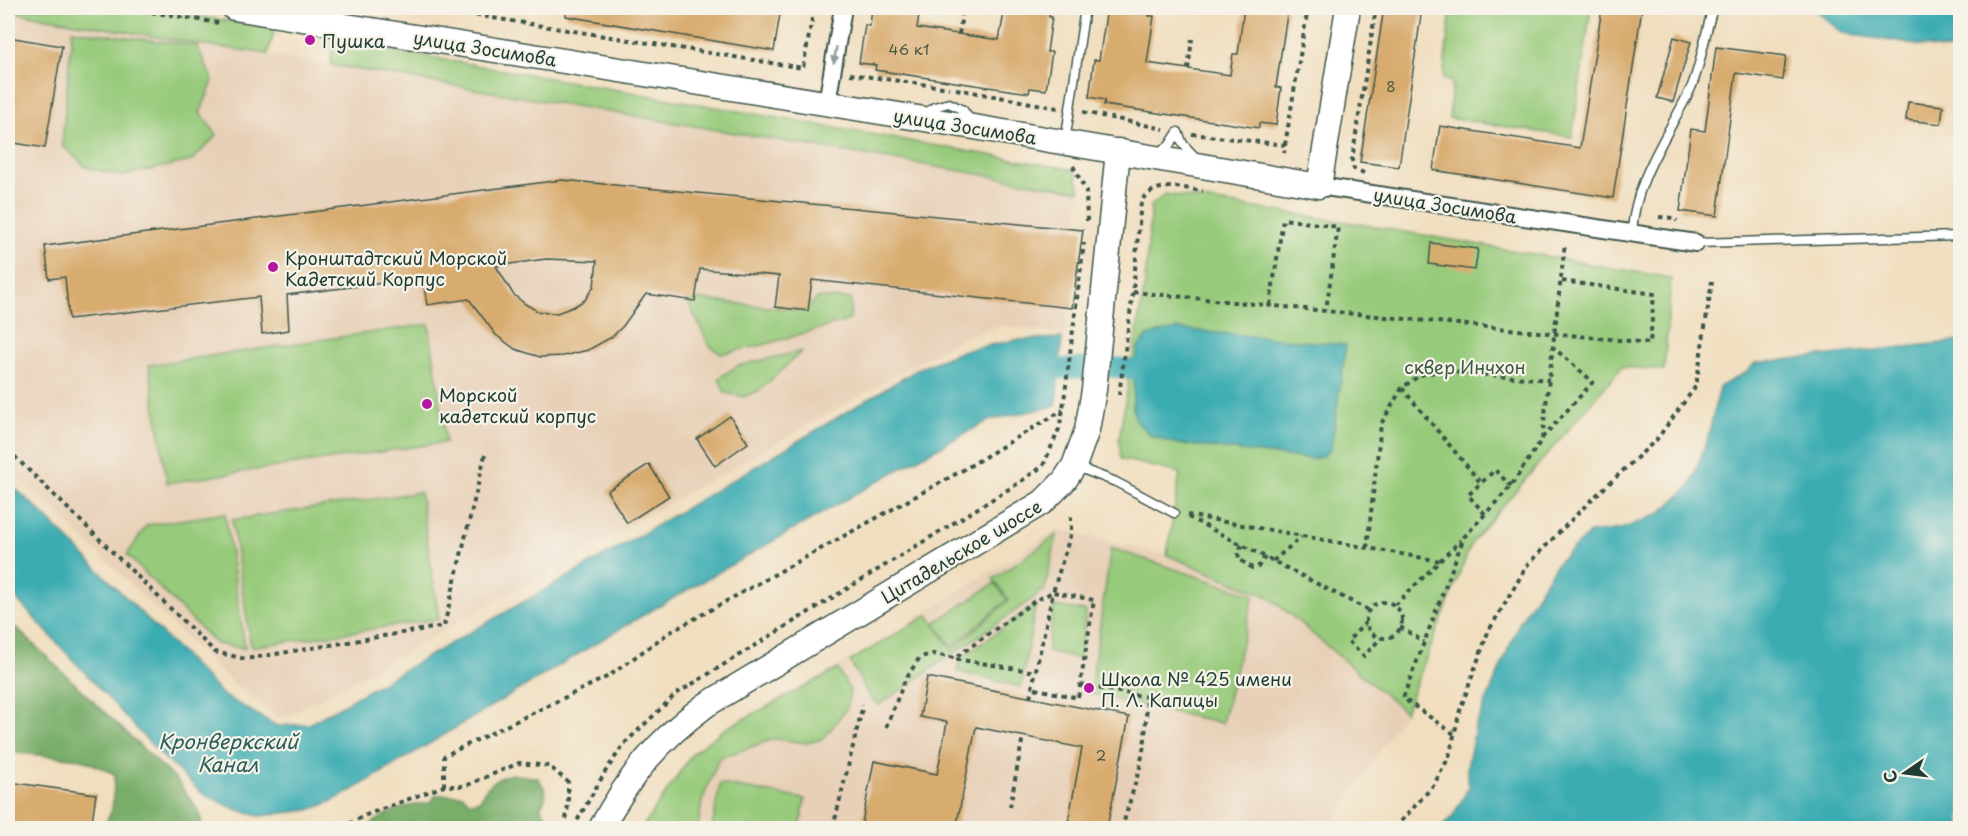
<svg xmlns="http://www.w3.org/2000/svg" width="1968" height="836" font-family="'Playpen Sans',sans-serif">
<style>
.built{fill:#e7d0b7}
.green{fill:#97ca7a;stroke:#5b8457;stroke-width:1.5;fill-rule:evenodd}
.forest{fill:#79ae6a;stroke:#4c764f;stroke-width:1.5}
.water{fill:#3aacb2;stroke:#2c7473;stroke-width:1.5}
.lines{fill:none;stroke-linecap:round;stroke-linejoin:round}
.canal{stroke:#3aacb2;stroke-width:21}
.building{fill:#d8ab6e;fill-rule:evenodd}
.lane-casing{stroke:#3e5549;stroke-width:11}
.street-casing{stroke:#3e5549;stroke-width:20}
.secondary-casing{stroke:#3e5549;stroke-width:27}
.path{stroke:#3e5549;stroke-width:4;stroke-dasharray:4.5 4.5;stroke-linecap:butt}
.lane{stroke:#fff;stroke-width:8}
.street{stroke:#fff;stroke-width:16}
.secondary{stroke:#fff;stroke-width:24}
.oneway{fill:#8f9e9a}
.poi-dot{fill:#b5179e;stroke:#f7f3e8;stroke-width:2}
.labels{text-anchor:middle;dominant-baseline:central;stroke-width:4.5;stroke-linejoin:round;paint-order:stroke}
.number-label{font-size:15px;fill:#4d5842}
.poi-label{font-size:18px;fill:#1f3d34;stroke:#f7f3e8;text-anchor:start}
.street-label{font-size:18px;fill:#1f3d34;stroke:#f7f3e8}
.park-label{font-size:18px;fill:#375942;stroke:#f7f3e8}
.water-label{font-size:20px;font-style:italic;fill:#275e5a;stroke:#f7f3e8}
</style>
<rect width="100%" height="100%" fill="#f7f3e8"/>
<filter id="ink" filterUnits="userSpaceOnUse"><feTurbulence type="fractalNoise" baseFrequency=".0167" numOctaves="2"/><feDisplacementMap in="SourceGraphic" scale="12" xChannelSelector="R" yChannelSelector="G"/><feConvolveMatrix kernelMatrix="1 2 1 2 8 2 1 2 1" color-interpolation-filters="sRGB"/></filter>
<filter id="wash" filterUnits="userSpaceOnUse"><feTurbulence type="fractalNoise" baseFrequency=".008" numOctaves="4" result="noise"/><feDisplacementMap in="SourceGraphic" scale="24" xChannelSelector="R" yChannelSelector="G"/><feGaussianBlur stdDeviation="1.35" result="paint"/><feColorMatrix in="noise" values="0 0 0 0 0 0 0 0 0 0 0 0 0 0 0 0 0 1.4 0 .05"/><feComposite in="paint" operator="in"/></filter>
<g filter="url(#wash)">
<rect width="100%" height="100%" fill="#f0debf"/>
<g class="built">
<path d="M8,11l1072,180 -14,143 -66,-8 -34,10 -566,319 -119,65 -43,-32 -199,-192 -31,-24z"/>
<path d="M1061,530l106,25 102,42 136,115 -75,116h-688l51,-78 180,-104 180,-114z"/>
</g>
<g class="green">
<path d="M8,8h137l130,20 -7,26 -65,-9 -195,-34z"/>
<path d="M1451,8h140l-19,129 -123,-19 3,-36 -9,-3z"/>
<path d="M72,30l125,16 16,35 -13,32 17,22 -26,26 -70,15 -35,-9 -24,-22z"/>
<path d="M332,40l743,130 5,21 -749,-126z"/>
<path d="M1165,194l194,30 312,54 -7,92 -42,-3 -150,175 -67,170 -136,-115 -102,-42 13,-82 -59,-14 -2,-20 26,-157 6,-76zM1138,347l175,112 -140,-16 -23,-8 -17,-25 1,-35z"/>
<path d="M686,298l119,13 12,-13 34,1 -1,21 -87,25 -42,9 -12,-9z"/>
<path d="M429,324l17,118 -279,41 -18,-118z"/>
<path d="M802,351l-42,39 -16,7 -19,-4 -6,-15 18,-12z"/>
<path d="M420,492l19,127 -188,28 -19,-127z"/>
<path d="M225,513l20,135 -29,-4 -89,-89 20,-30z"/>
<path d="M1057,535l-13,57 -5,-2 -1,5 -159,110 -9,-7 -20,-37 78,-46 24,35 57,-50 -16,-21z"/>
<path d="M1111,548l143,47 -32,128 -132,-29z"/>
<path d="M995,583l12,17 -55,47 -18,-24z"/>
<path d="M1036,604l-15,83 -64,-16 3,-12z"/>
<path d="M1054,606l32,5 -6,48 -33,-8z"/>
<path d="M838,669l12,22 -3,17 -24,31 -17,4 -32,-4 -55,19 -17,43 -4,27h-56l51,-75 30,-23z"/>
<path d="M720,784l85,15 -5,29h-88z"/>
</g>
<g class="forest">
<path d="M8,620l170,162 22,31 2,15h-99l9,-18 3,-36 -33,-15 -74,-7z"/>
<path d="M511,774l27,4c8,11 11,18 2,29l12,16 -3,5h-182c19,-17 38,-23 63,-25l6,-8h27l7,7 10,-2c5,-14 17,-22 31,-26z"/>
</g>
<g class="water">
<path d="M1813,8h147v44l-118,-19z"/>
<path d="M1177,329l169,16 -15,104 -8,7 -10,3 -140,-16 -23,-8 -14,-14 -3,-11 1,-35 4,-28 11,-12z"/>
<path d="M1062,338l-6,68 -66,14 -73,39 -284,162 -287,173 -20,10 -17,6 -49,6 -25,-7 -33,-16 -42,-39 -152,-164v-108l28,25 187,188 54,31 32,-2 318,-181 293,-175 42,-17 53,-11z"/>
<path d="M1960,341v487h-519l11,-11 17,-30 -2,-19 8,-40 45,-107 37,-58 33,-30 31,-4 38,-15 31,-28 19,-52 10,-47 28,-15 8,-9z"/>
</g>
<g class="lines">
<path class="canal" d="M1030,370l81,-3 53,6"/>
</g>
<g id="blocks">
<g class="building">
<path d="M566,8h215l-7,43 -208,-35z"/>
<path d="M872,8h48l-3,20 82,12 6,-32h45l-1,9h3l-5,35h5l-6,38 -16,-2 -1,5 -154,-23 1,-5 -17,-2 6,-38 5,1z"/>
<path d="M1107,8h43l-1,8h5l-7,47 83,12 3,-21h5l6,-46h44l-12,79 5,1 -5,37 -17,-2v5l-155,-23 1,-5 -16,-3 5,-37h5z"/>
<path d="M1384,8h38l-23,159 -39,-5z"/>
<path d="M1602,8h40l-29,190 -180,-28 7,-44 140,22z"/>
<path d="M8,37l54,9 -17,102 -37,-6z"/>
<path d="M1674,37l17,5 -18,60 -16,-4z"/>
<path d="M1716,47l70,9 -3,24 -47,-7 -19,143 -37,-5 11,-82 14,2z"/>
<path d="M1908,102l35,4 -2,18 -35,-4z"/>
<path d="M562,180l521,50 -11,78 -260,-28 -4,31 -33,-4 4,-31 -79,-7 -5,32 -49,-7 -23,32 -11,11 -24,13 -25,6 -23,1 -25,-8 -19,-14 -27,-36 -42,6 -4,-27 -136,17 2,35 -27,4 -3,-37 -190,22 -4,-42 -16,2 -4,-33zM546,259l51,2 -3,25 -9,14 -12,7 -16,6 -18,-1 -14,-8 -12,-10 -17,-28z"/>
<path d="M1431,243l47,6 -3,21 -46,-6z"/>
<path d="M730,416l18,27 -33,23 -18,-27z"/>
<path d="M649,464l20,32 -42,27 -20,-32z"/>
<path d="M927,677l202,40 -22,111h-40l15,-80 -106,-21 -20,101h-95l13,-67 63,13 10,-52 -27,-5z"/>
<path d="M8,782l88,12 -5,34h-83z"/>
</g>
</g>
</g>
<g filter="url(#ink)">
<use href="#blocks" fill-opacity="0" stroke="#3e5549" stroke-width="1.5"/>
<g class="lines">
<g class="lane-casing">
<g id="lane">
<path d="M926,114l8,-7 15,-4 14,7 8,11"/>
<path d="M1065,142l20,-134"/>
<path d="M1157,153l12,-7 9,-14 5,12 15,16"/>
<path d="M1632,233c2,-53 37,-99 59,-145 10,-22 14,-56 22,-80"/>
<path d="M1696,243l264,-7"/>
<path d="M1077,467l39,15 58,31"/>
</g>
</g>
<g class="street-casing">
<g id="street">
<path d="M334,24l2,-16"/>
<path d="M827,103l16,-95"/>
<path d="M1319,186l377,57"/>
</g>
</g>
<g class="secondary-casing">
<g id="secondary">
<path d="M234,8l740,119 345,59 29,-178"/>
<path d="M601,828c29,-53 56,-87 105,-123l337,-203 21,-21 10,-15 13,-36 7,-40 24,-239"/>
</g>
</g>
<g class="path">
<path d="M125,8l94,15"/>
<path d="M431,8l372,60 11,-60"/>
<path d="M959,34l4,-26"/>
<path d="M1188,69l4,-30"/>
<path d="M850,74l99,14"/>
<path d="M956,89l102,19"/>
<path d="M1083,112l81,17"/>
<path d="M1192,134l93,11 -1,8"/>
<path d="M1285,145l23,-137"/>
<path d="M1073,166l13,25 1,30"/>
<path d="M1364,173l-10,-4 -2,-9 24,-152"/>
<path d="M1659,217l15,1 3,3"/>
<path d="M1133,292l517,51 4,-49 -92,-13"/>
<path d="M1270,305l13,-86 55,8 -12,83"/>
<path d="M1402,388l79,95"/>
<path d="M1119,395l14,-103 8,-91c16,-21 40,-13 62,-10"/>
<path d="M1542,438l51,-56 -39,-34"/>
<path d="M8,450l207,202 31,7 198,-33 41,-171"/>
<path d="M1485,514l-17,-19 27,-25 16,16"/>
<path d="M1187,515l253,46"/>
<path d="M1188,517l180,93"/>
<path d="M1242,545l-4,8 1,6 13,9 6,-1 7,-10"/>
<path d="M1367,548l14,-124 21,-36 18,-13 20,-4 109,9"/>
<path d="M1273,561l28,-24"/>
<circle cx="1384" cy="620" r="18"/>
<path d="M1395,605l66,-65"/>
<path d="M1366,622l-18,19 16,15 17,-18"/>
<path d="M1400,627l24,15"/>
<path d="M956,659l80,13"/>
<path d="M1081,685l66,12 -2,42 -5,28 -18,61"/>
<path d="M1030,697l23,-105 41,8 -16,98 -46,-10"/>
<path d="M886,727l19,-47 15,-23 13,-3 22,4 81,-58 17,-8 18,-59v-17"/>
<path d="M1454,734l-51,-36 61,-161 47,-51 31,-47 23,-196"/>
<path d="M444,786v-30l165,-80 58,-42 296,-164 100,-60"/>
<path d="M1010,807l13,-71"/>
<path d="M341,828l25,-13 51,-19 27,-10h21l54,-23 30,3 19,16v23l-3,23"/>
<path d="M573,828l32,-56 19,-28 52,-50 341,-210 26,-18 16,-37 4,-20 21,-166"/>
<path d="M833,828l30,-123"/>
<path d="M1395,828l38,-42 16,-29 11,-47 28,-78 40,-68 59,-60 70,-65 39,-53 16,-105"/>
</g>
<use href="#lane" class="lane"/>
<use href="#street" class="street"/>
<use href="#secondary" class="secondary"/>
</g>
<defs><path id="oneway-solid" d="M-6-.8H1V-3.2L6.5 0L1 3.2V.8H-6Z" transform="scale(1.5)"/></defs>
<use class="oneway" href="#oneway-solid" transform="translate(835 55) rotate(100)"/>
</g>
<g class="poi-dot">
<circle cx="310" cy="40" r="6"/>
<circle cx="273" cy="267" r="6"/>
<circle cx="427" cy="404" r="6"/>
<circle cx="1089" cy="688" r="6"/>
</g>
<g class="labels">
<g class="number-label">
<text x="909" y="48">46 к1</text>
<text x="1391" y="85">8</text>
<text x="1101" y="754">2</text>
</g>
<g class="poi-label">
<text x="322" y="40">Пушка</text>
<text x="285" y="257">Кронштадтский Морской<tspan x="285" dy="21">Кадетский Корпус</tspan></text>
<text x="439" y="394">Морской<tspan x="439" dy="21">кадетский корпус</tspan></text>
<text x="1101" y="678">Школа № 425 имени<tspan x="1101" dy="21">П. Л. Капицы</tspan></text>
</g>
<g class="street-label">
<text transform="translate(485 48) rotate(9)">улица Зосимова</text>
<text transform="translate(965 126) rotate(9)">улица Зосимова</text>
<text transform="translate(1445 205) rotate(9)">улица Зосимова</text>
<text transform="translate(961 551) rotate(-31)">Цитадельское шоссе</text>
</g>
<g class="park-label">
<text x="1465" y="366">сквер Инчхон</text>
</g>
<g class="water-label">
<text x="228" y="741">Кронверкский<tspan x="228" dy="23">Канал</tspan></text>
</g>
</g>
<rect width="1968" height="836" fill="none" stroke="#f7f3e8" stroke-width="30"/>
<g transform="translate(1905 773) rotate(256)" stroke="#f7f3e8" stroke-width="4.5" paint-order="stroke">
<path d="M0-4.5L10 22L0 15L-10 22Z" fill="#1f3d34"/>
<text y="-9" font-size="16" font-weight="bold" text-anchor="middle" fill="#1f3d34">С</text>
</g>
</svg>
